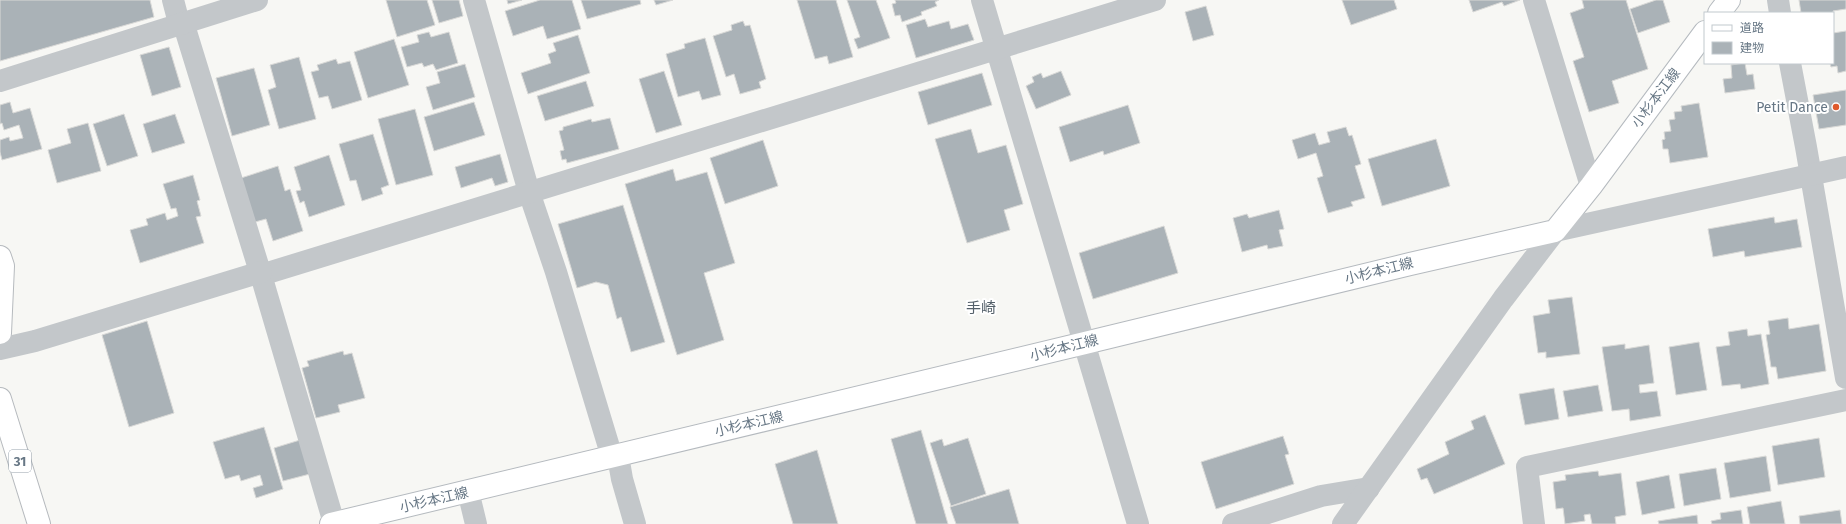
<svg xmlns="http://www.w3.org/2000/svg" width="1846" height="524" font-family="'Fira Sans','Noto Sans JP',sans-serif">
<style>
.building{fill:#aab2b7;stroke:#d9d9d7}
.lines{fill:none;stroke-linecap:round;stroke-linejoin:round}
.secondary-casing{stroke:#b5babf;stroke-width:24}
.primary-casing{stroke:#b6babe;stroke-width:24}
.minor{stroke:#c3c7ca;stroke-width:22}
.tertiary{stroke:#c3c7ca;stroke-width:22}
.secondary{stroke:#fff;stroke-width:22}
.primary{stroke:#fff;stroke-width:22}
.poi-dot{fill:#df5a2c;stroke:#fff;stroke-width:1.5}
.labels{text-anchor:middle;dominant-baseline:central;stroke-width:4;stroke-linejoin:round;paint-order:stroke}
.shield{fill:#fff;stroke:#95a0aa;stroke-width:1}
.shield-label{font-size:13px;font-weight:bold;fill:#677785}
.street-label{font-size:14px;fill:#677785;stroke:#fff}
.poi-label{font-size:14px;fill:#677785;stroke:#fff;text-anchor:end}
.neighbourhood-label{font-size:15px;fill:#54606a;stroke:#fff}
</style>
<rect width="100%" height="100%" fill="#f7f7f4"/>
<g class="building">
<path d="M0,0h150l4,17 -154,44z"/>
<path d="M386,0h41l8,25 -38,12z"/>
<path d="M432,0h27l4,16 -24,7z"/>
<path d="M507,0h15l-14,4z"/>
<path d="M540,0h32l9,29 -34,10 -4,-13 -30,10 -8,-25z"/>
<path d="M581,0h59l1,4 -54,15z"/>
<path d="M654,0h19l-17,5z"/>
<path d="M797,0h39l17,57 -24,7 -2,-8 -12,3z"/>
<path d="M847,0h29l14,38 -32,11 -4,-10 6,-2z"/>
<path d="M895,0h44l-4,2 2,4 -16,6 1,3 -20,7 -2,-7 -5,1 -3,-12 4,-1z"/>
<path d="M1342,0h52l3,9 -46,16z"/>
<path d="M1469,0h51l-16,6 -2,-4 -29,10z"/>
<path d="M1582,0h44l22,69 -36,12 7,22 -30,9 -16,-51 11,-4 -14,-44 14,-5z"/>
<path d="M1656,0h7l7,22 -32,11 -8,-24z"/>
<path d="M1799,0h47v9l-13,2v2h-32z"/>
<path d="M1206,6l8,29 -21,6 -8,-29z"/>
<path d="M925,19l3,8 21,-6 2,8 17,-5 6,16 -58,18 -10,-33z"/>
<path d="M743,21l2,5 5,-1 16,54 -7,3 2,6 -21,6 -6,-20 -8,3 -13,-41 19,-6 -1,-5z"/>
<path d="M1846,31v40l-8,2 -1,-7 -6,1 -1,-4h3v-30z"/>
<path d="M429,32l2,5 18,-5 9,31 -22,7 -3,-6 -9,3 -2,-4 -15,4 -6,-20 18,-5 -2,-7z"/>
<path d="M578,35l12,38 -62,21 -7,-21 30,-10 -3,-9 8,-3 -3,-8z"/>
<path d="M705,38l16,57 -19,5 -3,-9 -21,6 -12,-43 19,-6 -1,-4z"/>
<path d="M394,39l15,46 -41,13 -14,-46z"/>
<path d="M169,47l12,40 -29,9 -12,-41z"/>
<path d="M299,57l17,62 -37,10 -11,-39 8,-3 -6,-22z"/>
<path d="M336,59l2,5 12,-3 12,39 -30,9 -4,-13 -9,2 -8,-26 8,-2 -2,-5z"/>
<path d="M1745,63l2,12 6,-1 2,15 -30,4 -2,-14 9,-1 -1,-13z"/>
<path d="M465,64l10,33 -42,13 -7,-23 14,-4 -3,-11z"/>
<path d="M254,68l16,57 -38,11 -16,-58z"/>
<path d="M664,71l18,54 -26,8 -17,-54z"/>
<path d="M1061,71l10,24 -35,14 -10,-23 8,-4 -2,-5 9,-4 2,5z"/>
<path d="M982,73l10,32 -64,20 -10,-33z"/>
<path d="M586,81l8,25 -49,15 -8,-25z"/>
<path d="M1846,90v35l-27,4 -6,-34z"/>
<path d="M10,102l3,11 17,-5 12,41 -40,11 -2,-8v-12l9,-3 1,4 13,-3 -4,-13 -15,5 -2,-7 -2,1v-19z"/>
<path d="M474,102l11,33 -51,16 -10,-34z"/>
<path d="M1699,103l9,54 -38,6 -2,-14h-5l-1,-9 3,-1 -1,-7 7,-1 -2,-11 6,-1 -1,-7 8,-1 -1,-5z"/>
<path d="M1128,105l12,38 -36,12 -1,-4 -33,11 -11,-35z"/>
<path d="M415,109l18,66 -37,10 -18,-66z"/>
<path d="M124,114l14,42 -31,10 -14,-42z"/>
<path d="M175,114l10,29 -33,10 -9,-29z"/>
<path d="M610,118l9,31 -52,14 -1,-4 -4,1 -2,-9 4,-1 -5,-19 4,-1v-3l28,-8 1,3z"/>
<path d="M88,123l13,48 -44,12 -9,-33 23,-7 -4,-14z"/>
<path d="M1346,127l3,9 3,-1 9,29 -6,2 10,32 -14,4 2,4 -25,7 -11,-35 6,-2 -7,-23 -18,6 -6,-19 23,-7 4,12 11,-3 -3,-10z"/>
<path d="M971,129l7,24 28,-8 17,59 -19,6 6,20 -43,13 -32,-104z"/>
<path d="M373,134l16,51 -8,3 2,6 -21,7 -6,-21 -6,1 -11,-37z"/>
<path d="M1436,139l14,47 -68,20 -14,-47z"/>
<path d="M763,140l15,46 -53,18 -15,-46z"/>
<path d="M500,154l8,28 -13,4 -3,-8 -31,10 -6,-21z"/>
<path d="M329,155l16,50 -36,12 -5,-16 -4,2 -4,-12 5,-1 -7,-23z"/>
<path d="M278,166l7,25 5,-2 13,42 -30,10 -7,-22 -11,3 -14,-44z"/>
<path d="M673,169l3,12 31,-9 28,91 -31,10 20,67 -47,15 -52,-171z"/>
<path d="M193,175l7,25 -3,1 4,15 -5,1 8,26 -64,20 -10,-33 18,-5 -2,-6 19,-6 2,7 11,-4 -2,-8 -5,1 -8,-25z"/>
<path d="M623,205l42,137 -34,10 -10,-35 -4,2 -9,-34 -12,-3 -19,6 -19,-64z"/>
<path d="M1279,210l5,19 -5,1 4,16 -15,3 -1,-4 -25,7 -9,-34 14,-4 2,4z"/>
<path d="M1774,217l1,6 22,-4 5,28 -57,10 -1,-6 -31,6 -5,-28z"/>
<path d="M1164,226l14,47 -85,26 -14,-46z"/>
<path d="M1572,297l8,57 -34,4v-6l-8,1 -5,-37 17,-3 -2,-13z"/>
<path d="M1788,318l1,11 30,-5 7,47 -48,8 -2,-12h-5l-5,-32 4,-1 -2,-13z"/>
<path d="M147,321l27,92 -45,14 -27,-92z"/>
<path d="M1747,329l1,7 13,-2 8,50 -28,5 -1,-5 -18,2 -6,-39 14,-2 -2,-13z"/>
<path d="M1699,342l8,48 -31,5 -7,-48z"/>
<path d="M1625,344v5l24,-4 5,38 -15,2 1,8 17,-2 4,25 -31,5 -1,-12 -17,2 -10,-64z"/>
<path d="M343,351l1,4 8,-2 13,45 -27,7 2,7 -24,6 -14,-50 7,-2 -2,-5z"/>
<path d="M1598,385l5,26 -35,6 -5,-26z"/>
<path d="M1554,388l5,31 -34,6 -6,-31z"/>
<path d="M1485,415l20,49 -71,30 -7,-16 -6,2 -4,-11 32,-15 -4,-12 29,-13 -3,-8z"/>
<path d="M264,427l19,62 -27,9 -3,-10 10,-3 -3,-10 -19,6 -2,-6 -14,4 -12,-37z"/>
<path d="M921,430l27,94h-32l-25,-85z"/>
<path d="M1283,436l6,18 -4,1 9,29 -78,25 -15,-47z"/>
<path d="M968,438l18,56 -35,12 -21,-63 12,-4 2,7z"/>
<path d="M1819,438l6,39 -47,8 -6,-39z"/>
<path d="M300,440l10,34 -27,7 -9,-33z"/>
<path d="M817,450l21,74h-45l-18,-60z"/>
<path d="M1766,456l5,35 -41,7 -6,-35z"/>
<path d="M1716,468l5,31 -37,7 -5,-32z"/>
<path d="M1598,471l1,5 22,-3 5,42 -11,2 1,7h-24l-2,-10 -6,1 1,6 -20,3 -2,-16 -7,1 -3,-27 13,-2 -1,-5z"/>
<path d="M1669,475l6,33 -33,7 -6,-33z"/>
<path d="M1009,489l10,35h-63l-6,-17z"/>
<path d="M1781,501l4,23h-35l-3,-17z"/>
<path d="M1741,510l2,14h-31l-1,-3 10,-2 -1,-6z"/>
<path d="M1840,510l2,14h-42l-1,-8z"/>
<path d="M1697,515l1,9h-39l-1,-3z"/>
</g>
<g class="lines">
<g class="secondary-casing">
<g id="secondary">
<path d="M1719,13l10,-13"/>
<path d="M331,524l754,-181 325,-79 145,-33 36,-45 114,-154"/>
</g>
</g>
<g class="primary-casing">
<g id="primary">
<path d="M0,257l3,9 -3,67"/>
<path d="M0,399l39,125"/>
</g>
</g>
<g class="minor">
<path d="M173,0l6,23"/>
<path d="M474,0l55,192 27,80 56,185"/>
<path d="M982,0l156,524"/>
<path d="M1534,0l57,186"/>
<path d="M1778,0l2,13"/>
<path d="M183,22l78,253 894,-275"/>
<path d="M1790,63l16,84 40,231"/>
<path d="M0,81l257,-81"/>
<path d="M261,275l73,248"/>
<path d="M0,349l35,-8 226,-69"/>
<path d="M618,456l4,23 13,45"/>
<path d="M468,491l8,33"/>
<path d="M1233,524l88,-28 48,-8"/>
<path d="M1534,524l-7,-57 319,-67"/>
</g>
<path class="tertiary" d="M1343,524l160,-225 52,-68 291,-64"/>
<use href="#secondary" class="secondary"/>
<use href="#primary" class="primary"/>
</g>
<circle class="poi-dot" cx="1836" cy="107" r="4"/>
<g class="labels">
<rect class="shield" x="9" y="450" width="22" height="22" rx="3"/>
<g class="shield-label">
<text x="20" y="461">31</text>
</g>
<g class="street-label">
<text transform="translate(1656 98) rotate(-53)">小杉本江線</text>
<text transform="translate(1379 271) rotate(-14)">小杉本江線</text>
<text transform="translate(1064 348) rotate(-14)">小杉本江線</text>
<text transform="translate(749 424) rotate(-13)">小杉本江線</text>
<text transform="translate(434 500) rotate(-13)">小杉本江線</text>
</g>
<g class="poi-label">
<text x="1828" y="107">Petit Dance</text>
</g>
<g class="neighbourhood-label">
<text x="981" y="308">手崎</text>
</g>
</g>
<rect x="1704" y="12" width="130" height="52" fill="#ffffff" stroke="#c2c9ce"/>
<rect x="1712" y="25" width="20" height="6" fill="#ffffff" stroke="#c2c9ce"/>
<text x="1740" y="32" font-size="12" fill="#677785">道路</text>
<rect x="1712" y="42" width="20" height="12" fill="#aab2b7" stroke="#c2c9ce"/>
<text x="1740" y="52" font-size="12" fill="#677785">建物</text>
</svg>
